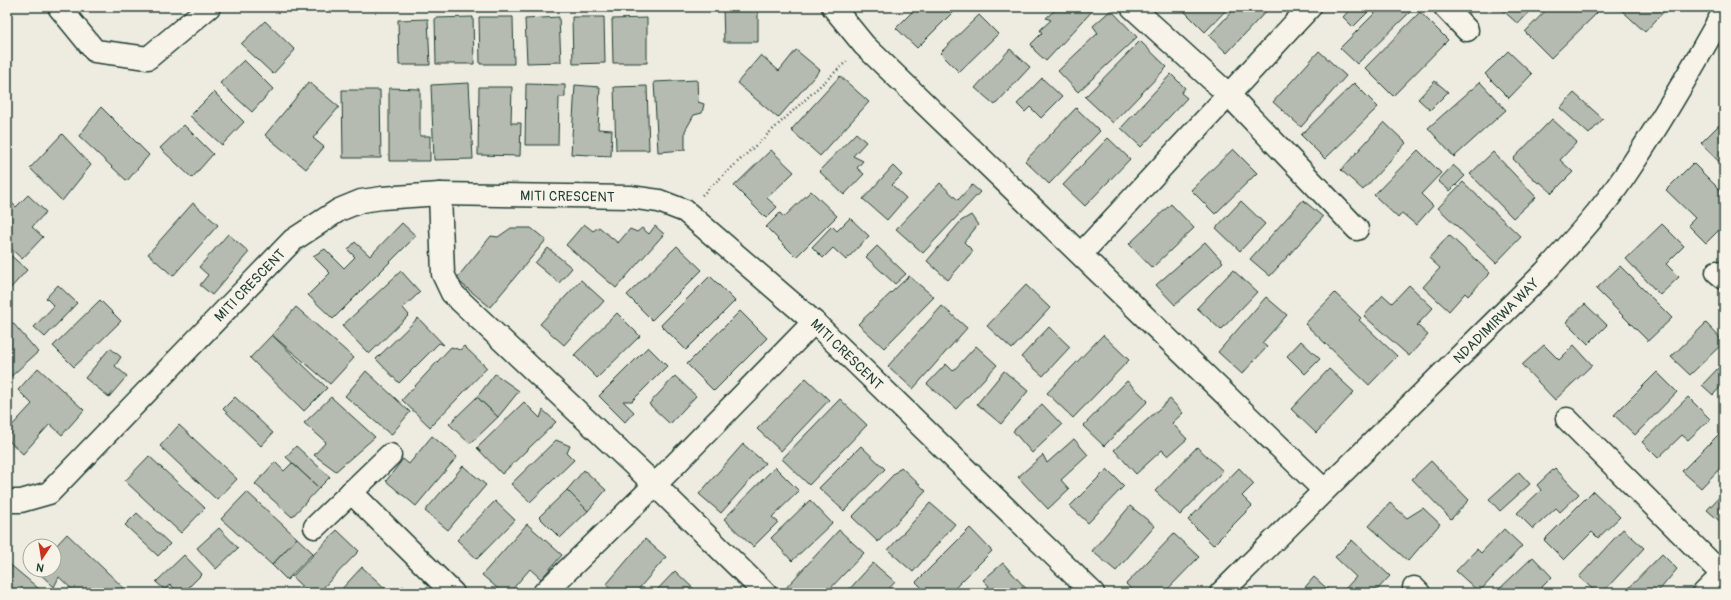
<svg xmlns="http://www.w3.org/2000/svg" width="1731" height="600" font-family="Pangolin,sans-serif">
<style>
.building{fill:#b5bbb0;stroke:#1f3d34}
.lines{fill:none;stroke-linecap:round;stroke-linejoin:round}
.street-casing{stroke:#1f3d34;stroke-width:25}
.path{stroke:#1f3d34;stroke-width:2.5;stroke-dasharray:1 3;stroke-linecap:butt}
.street{stroke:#f7f3e8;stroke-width:22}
.labels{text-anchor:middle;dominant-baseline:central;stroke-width:4;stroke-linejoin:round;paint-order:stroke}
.street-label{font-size:14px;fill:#1f3d34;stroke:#f7f3e8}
</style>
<rect width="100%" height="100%" fill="#eeece1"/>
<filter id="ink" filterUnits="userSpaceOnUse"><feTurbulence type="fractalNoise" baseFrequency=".025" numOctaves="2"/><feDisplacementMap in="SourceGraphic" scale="8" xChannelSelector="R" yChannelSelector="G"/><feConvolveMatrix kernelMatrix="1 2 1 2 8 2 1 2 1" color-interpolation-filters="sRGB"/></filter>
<g filter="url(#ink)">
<g class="building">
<path d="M723,7h35v35h-34z"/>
<path d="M917,7h41l-41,41 -21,-20z"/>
<path d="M1053,7l42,1 -49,53 -11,-10 -4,-7 11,-11 -2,-3 11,-10 -5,-2 9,-8z"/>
<path d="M1180,7h49l-24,25z"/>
<path d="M1236,7h34l-43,46 -18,-17z"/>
<path d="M1352,7h21l-20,20 -10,-10z"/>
<path d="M1381,7h31l1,2 -56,55 -17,-16z"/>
<path d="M1499,7h35l-16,17z"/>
<path d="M1549,7h42l6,6 -46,45 -26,-26z"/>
<path d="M1618,7h50l-23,25z"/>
<path d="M1111,10l26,27 -59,55 -20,-21 40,-38 -5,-7z"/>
<path d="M1420,12l28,28 -55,56 -28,-28z"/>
<path d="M979,15l19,19 -39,38 -19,-19z"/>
<path d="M473,17l1,47h-38l-1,-46z"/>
<path d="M479,17h34l1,47h-34z"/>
<path d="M559,17l2,45 -34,1 -2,-44z"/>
<path d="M572,17h32l1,46 -32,1z"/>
<path d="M647,18v45h-34l-1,-44z"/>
<path d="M428,19l2,46h-31l-1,-45z"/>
<path d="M265,21l30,29 -22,24 -32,-30z"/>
<path d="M1140,41l27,26 -54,56 -28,-26z"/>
<path d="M1010,49l20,18 -35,38 -20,-17z"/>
<path d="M796,50l24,20 -42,48 -41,-35 24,-28 18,16z"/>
<path d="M1319,51l27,25 -45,51 -28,-25z"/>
<path d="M1508,51l24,23 -23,24 -24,-24z"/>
<path d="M244,60l29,29 -21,23 -32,-29z"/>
<path d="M1171,74l14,14 -4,5 6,5 -46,49 -20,-19z"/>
<path d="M840,76l29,26 -49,54 -29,-26z"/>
<path d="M1042,78l20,19 -21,21 -11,-11 -5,5 -8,-8z"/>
<path d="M697,80l1,22 6,2 -2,9 -8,2 -9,16v19l-27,2 -4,-70z"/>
<path d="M1435,81l13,11 -18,18 -12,-11z"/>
<path d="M309,82l30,25 -26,31 11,9 -18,22 -41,-34z"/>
<path d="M1480,82l26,28 -52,47 -26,-29z"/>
<path d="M469,83l4,76 -39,1 -3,-75z"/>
<path d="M1354,83l24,24 -53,52 -24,-24z"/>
<path d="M526,84l39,1v12h-6l-1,48h-33z"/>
<path d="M575,85l25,2 -2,42 14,1 -1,26 -40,-2z"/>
<path d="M647,86l2,64h-33l-2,-63z"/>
<path d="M479,87h33l-1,36h10l-1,33 -42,-1z"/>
<path d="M389,88l31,1v47h10v25h-41z"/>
<path d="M342,90h38l1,68h-38z"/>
<path d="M214,92l30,30 -22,23 -32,-29z"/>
<path d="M1574,93l29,26 -14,15 -29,-26z"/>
<path d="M101,107l48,48 -22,26 -48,-45z"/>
<path d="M1076,108l24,23 -51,53 -24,-23z"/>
<path d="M1552,119l25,23 -17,18 13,12 -21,21 -12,-11 -2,1 -25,-24z"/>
<path d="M1384,122l22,21 -43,47 -22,-20z"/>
<path d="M184,125l29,29 -21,24 -32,-30z"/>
<path d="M1719,125l5,4v38l-23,-24z"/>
<path d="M856,133l10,9 -13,14 10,5 -6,7 7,6 -20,21 -25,-24z"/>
<path d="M62,134l29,31 -29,36 -32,-33z"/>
<path d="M1108,138l22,21 -45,47 -22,-21z"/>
<path d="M1233,149l24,24 -42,41 -24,-24z"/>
<path d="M771,150l23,22 -27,26 10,9 -11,11 -32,-32z"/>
<path d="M1418,150l23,23 -20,21 12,12 -17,19 -14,-12 -4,5 -24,-23z"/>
<path d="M1493,152l43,45 -23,21 -43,-44z"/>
<path d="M1693,163l31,31v31l-18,18 -18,-18 7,-7 -29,-28z"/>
<path d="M1453,165l12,11 -15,15 -12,-10z"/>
<path d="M893,166l9,9 -10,10 14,13 -19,22 -24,-21z"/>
<path d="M1463,182l58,55 -25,26 -58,-55z"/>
<path d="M940,183l18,17 14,-15 8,7 -57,61 -27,-24z"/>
<path d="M811,191l26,25 -41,41 -30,-30 14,-14 4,4z"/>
<path d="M28,195l18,17 -14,15 11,10 -21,22 -15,-14v-47l9,9z"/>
<path d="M1303,200l20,17 -53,59 -20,-17z"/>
<path d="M1241,201l24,23 -25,27 -24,-23z"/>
<path d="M193,203l25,22 -45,51 -25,-22z"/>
<path d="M1171,204l23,24 -42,40 -23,-24z"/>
<path d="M971,215l7,10 -14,17 9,9 -25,29 -21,-19 34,-40z"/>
<path d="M850,218l19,18 -23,24 -13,-12 -10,10 -11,-11 20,-21 5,5z"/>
<path d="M402,223l14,13 -83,83 -25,-24 22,-22 -17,-17 12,-7 19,19 11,-11 -7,-7 7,-8 15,14z"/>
<path d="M584,224l9,7 6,-4 19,16 12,-14 7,3 5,-4 7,6 6,-8 9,8 -48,54 -50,-43z"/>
<path d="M1662,224l22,22 -18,18 13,13 -19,18 -34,-36z"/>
<path d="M511,228h20l15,12 -56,67 -34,-28 35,-43 7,1z"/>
<path d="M228,234l21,18 -37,43 -12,-10 8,-10 -9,-8z"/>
<path d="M1449,235l41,38 -22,23 -3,-3 -16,18 -26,-24 17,-19 -11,-10z"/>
<path d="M1205,242l18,20 -48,43 -19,-20z"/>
<path d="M677,246l25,24 -50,50 -25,-25z"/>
<path d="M877,246l29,28 -11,10 -29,-27z"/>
<path d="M548,248l24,20 -13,15 -24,-20z"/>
<path d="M7,252l20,18 -19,21 -1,-1z"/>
<path d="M1620,266l52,52 -24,23 -52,-52z"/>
<path d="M1233,270l24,22 -36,38 -24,-22z"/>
<path d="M401,271l19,21 -17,16 6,7 -40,39 -27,-28z"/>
<path d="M710,276l25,25 -49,49 -25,-25z"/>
<path d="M909,276l25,21 -50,51 -26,-24z"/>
<path d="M581,280l23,21 -40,44 -24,-21z"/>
<path d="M58,285l19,18 -32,34 -11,-10 20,-21 -8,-8z"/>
<path d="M1026,285l24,23 -38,41 -25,-23z"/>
<path d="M1409,285l24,23 -16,17 11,10 -19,21 -45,-40 19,-21 9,8z"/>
<path d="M1335,293l26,25 -2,2 38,36 -28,29 -64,-61z"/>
<path d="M1266,297l21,18 -25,28 5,4 -25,27 -24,-22z"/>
<path d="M100,300l21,21 -47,46 -21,-21z"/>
<path d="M1585,304l22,21 -19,19 -22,-22z"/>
<path d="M942,306l25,22 -54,61 -25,-23z"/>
<path d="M296,307l58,51 -24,26 -58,-49z"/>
<path d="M740,311l27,27 -53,53 -27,-27z"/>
<path d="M617,313l23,23 -43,42 -23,-23z"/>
<path d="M418,318l26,27 -5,-2 -40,40 -23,-24z"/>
<path d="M12,322l26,30 -31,28v-53z"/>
<path d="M1706,323l18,19 -34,33 -19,-18z"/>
<path d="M1049,327l21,20 -27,29 -22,-19z"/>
<path d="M272,335l55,53 -23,23 -54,-53z"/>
<path d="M1103,335l26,25 -56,58 -26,-25z"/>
<path d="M1301,341l19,18 -15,15 -18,-18z"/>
<path d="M1544,345l15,15 15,-15 18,20 -37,35 -33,-35z"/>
<path d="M464,346l23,22 -57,59 -28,-27 49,-53 9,3z"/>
<path d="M976,346l21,19 -41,44 -29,-25 19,-20 7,7z"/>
<path d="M648,347l19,19 -35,35h-9l11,11 -9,10 -26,-26z"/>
<path d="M110,348l11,9 -6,9 12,10 -18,21 -24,-19z"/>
<path d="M1724,362v21l-11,12 -11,-10z"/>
<path d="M38,368l46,42 -22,25 -12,-11 -27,30 -16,-15v-8l25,-27 -14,-14z"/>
<path d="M1329,369l25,23 -38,41 -25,-24z"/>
<path d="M366,371l44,41 -19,23 -46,-39z"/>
<path d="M1004,371l24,20 -27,33 -24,-20z"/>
<path d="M1657,372l20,20 -42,43 -21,-20z"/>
<path d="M495,374l24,17 -21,26 -21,-20z"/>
<path d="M675,376l21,20 -26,28 -21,-20z"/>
<path d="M806,378l23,22 -48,51 -24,-22z"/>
<path d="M1127,381l21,20 -44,45 -21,-20z"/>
<path d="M235,397l38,36 -12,13 -38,-37z"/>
<path d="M331,397l44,40 -39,34 -22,-16 12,-13 -22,-19z"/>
<path d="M477,397l21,20 -28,27 -21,-20z"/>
<path d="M1688,397l22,22 -22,21 -6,-5 -24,23 -16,-16z"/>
<path d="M840,399l27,26 -58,60 -27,-26z"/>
<path d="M1170,399l13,14 -11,10 15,16 -19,17 -6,-6 -26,24 -22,-24z"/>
<path d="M524,402l16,16 3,-8 13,12 -54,52 -25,-26z"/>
<path d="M1042,404l20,21 -30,28 -19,-22z"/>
<path d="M179,425l58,54 -20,21 -57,-54z"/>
<path d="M1719,434l5,5v25l-23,24 -19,-17z"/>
<path d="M432,436l25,21 -41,49 -30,-25 17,-22 6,5z"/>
<path d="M1074,439l14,16 -27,25 8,9 -21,20 -30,-32 25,-22 4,8z"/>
<path d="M556,440l14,6 -3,7 7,7 -44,42 -19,-18z"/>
<path d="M743,444l22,19 -44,50 -22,-19z"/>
<path d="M296,446l34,31 -11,11 -33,-31z"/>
<path d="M861,446l24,23 -41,42 -25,-23z"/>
<path d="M1197,447l26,24 -43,44 -25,-24z"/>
<path d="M149,456l56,52 -24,25 -56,-52z"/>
<path d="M1431,461l38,39 -18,19 -39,-40z"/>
<path d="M275,462l9,9 8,-8 27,25 -27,29 -37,-33z"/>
<path d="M463,466l23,19 -38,45 -23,-19z"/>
<path d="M775,467l24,24 -27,26 6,5 -25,25 -29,-28z"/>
<path d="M901,467l25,24 -48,51 -26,-25z"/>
<path d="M1239,468l15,16 -12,12 10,10 -39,39 -25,-25z"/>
<path d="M1555,468l24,26 -19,18 -4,-4 -23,21 -16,-16 24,-23 -4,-5z"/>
<path d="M1107,469l17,17 -36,37 -18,-17z"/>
<path d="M584,470l22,20 -18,21 -21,-21z"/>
<path d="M1519,472l11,12 -30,27 -11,-12z"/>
<path d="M567,490l21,21 -28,27 -21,-21z"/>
<path d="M1593,491l27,26 -22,21 -6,-6 -28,28 -20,-20z"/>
<path d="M247,492l50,46 -25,27 -51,-46z"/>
<path d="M1724,492v33l-17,-15z"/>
<path d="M810,500l22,23 -40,38 -21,-23z"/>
<path d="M495,501l20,19 -38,39 -20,-19z"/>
<path d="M930,503l25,21 -42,48 -25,-22z"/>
<path d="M1390,503l17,15 16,-10 17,16 -32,37 -39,-35z"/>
<path d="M1130,506l25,20 -39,45 -24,-20z"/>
<path d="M137,513l33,31 -12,12 -33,-31z"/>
<path d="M527,524l35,31 -21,24 -11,-10 -21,24h-6l-21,-18z"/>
<path d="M219,528l19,20 -22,21 -19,-21z"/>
<path d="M970,528l22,23 -42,42h-23l-11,-11z"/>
<path d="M1504,529l18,17 -43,46 -23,-21 21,-22 4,4z"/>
<path d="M1623,529l21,19 -42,45h-5l-18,-16z"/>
<path d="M337,530l22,21 -41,42h-9l-17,-16z"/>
<path d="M839,530l25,23 -38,40h-38l-4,-3z"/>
<path d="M67,534l60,57 -2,2h-49l-17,-16 -5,10 -18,-17h18v-22z"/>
<path d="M1174,534l25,23 -35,36h-28l-10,-9z"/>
<path d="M297,538l16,15 -26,27 -15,-15z"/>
<path d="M645,539l21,18 -31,36h-20l-9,-8z"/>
<path d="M1352,540l38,36 -16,17h-24l-5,-4 11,-12 -21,-20z"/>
<path d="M1662,554l15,15 -20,24h-33z"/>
<path d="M184,555l18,19 -19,19h-4l-9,-9 -5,6 -9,-8z"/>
<path d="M1533,557l19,20 -16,16h-41z"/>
<path d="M7,562l37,31h-37z"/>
<path d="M873,563l22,19 -10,11h-39z"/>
<path d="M1003,563l27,30h-49l8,-7 -6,-6z"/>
<path d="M362,567l26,24 -2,2h-48z"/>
<path d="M675,571l23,22h-44z"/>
<path d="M1314,577l18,16h-32z"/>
<path d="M403,586l8,7h-15z"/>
</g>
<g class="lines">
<g class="street-casing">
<g id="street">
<path d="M59,7l36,44 53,7 61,-51"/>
<path d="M833,7l31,38 460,445"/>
<path d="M1132,7l97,88 128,134"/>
<path d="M1445,7l22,23"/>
<path d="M440,194l3,80 9,19 203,192 110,108"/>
<path d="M1081,254l229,-247"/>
<path d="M1717,272l7,6"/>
<path d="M1567,419l157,157"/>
<path d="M351,492l102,101"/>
<path id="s1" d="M7,501h14l28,-8 244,-253 46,-30 22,-9 21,-3 58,-4 190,3 29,4 26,10 129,111 279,271"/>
<path d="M315,527l75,-72"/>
<path d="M1414,588l5,5"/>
<path d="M544,593l111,-108 159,-163"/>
<path id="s2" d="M1221,593l323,-320c28,-31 56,-61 80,-96 36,-53 69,-110 100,-166"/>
<path d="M1704,593l20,-20"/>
</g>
</g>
<path class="path" d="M702,195l145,-134"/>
<use href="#street" class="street"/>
</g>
</g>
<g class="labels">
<g class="street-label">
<text stroke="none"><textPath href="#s1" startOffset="680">MITI CRESCENT</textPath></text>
<text stroke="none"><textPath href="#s1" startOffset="332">MITI CRESCENT</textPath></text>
<text stroke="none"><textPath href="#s2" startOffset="387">NDADIMIRWA WAY</textPath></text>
<text stroke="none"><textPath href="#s1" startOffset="1016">MITI CRESCENT</textPath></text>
</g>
</g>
<rect width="1731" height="600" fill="none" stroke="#f7f3e8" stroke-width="24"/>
<rect x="12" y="12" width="1707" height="576" fill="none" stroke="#1f3d34" stroke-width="1.5" filter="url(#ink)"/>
<g transform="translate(42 558) rotate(192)"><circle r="19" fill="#f7f3e8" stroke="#a1aaa0"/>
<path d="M0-3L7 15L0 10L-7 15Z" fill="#c8321e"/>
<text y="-6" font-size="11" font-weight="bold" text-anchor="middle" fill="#1f3d34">N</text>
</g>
</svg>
